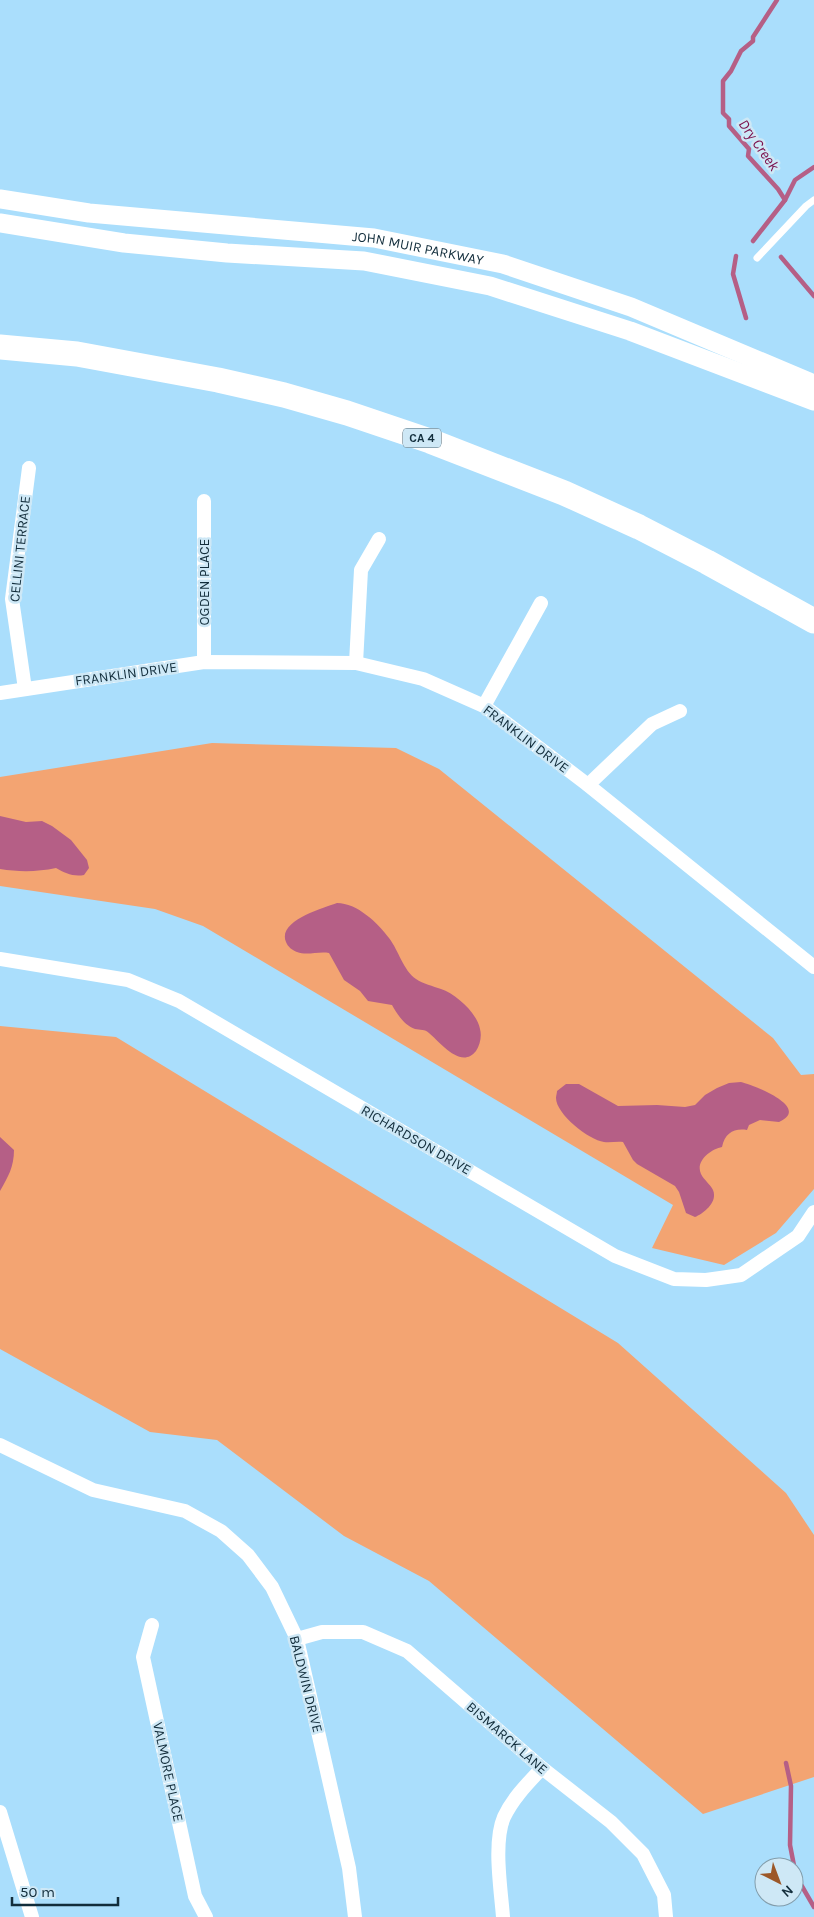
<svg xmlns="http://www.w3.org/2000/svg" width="814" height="1917" font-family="Karla,sans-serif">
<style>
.green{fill:#f3a472}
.water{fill:#b55f86}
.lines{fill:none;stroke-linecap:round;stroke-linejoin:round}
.stream{stroke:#b55f86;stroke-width:4.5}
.lane{stroke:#fff;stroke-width:7}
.street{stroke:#fff;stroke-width:14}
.secondary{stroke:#fff;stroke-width:19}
.highway{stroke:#fff;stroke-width:25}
.labels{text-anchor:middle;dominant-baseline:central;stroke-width:5;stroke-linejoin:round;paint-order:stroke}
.shield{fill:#cee8f6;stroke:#4a6573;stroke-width:1}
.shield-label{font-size:12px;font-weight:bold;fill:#122d3b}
.street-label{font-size:14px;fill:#122d3b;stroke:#cee8f6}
.water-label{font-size:15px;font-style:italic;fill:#7b0f4b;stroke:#cee8f6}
</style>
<rect width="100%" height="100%" fill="#aadefc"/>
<g class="green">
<path d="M212,743l184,5 43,21 334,269 28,37 13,-1v115l-38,44 -52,32 -72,-17 21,-43 -470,-279 -48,-17 -155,-23v-109z"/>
<path d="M0,1026l116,11 502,306 168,150 28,42v242l-111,37 -274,-233 -85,-45 -127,-96 -67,-8 -150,-83z"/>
</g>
<g class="water">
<path d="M0,816l26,6 16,-1 10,5 19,14 16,20 2,8 -5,7c-11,2 -19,-2 -28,-7 -19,4 -37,4 -56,1z"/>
<path d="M337,903c20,0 41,20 52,35 10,13 14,32 27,41 7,5 17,7 25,10 15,5 36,24 39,40 2,7 0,16 -4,22 -15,19 -36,-9 -47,-18 -4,-4 -9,-3 -14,-4 -11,-4 -18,-15 -23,-24l-24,-4 -8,-10 -16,-11 -15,-27c-11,-2 -22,3 -32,-1 -5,-2 -9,-5 -11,-10 -9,-21 37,-34 51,-39z"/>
<path d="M741,1082c12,3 71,25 38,40l-19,-2 -11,5 -2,5c-13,-2 -22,3 -25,17 -11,2 -27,14 -21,27 3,6 9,10 12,16 5,12 -9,23 -18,27l-9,-4 -7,-21 -4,-6 -38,-22 -4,-4 -10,-18c-6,-1 -13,1 -19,0 -15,-2 -48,-28 -48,-44 0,-2 1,-5 1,-7l9,-7h13l39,22 39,-1 28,2 10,-2 10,-10 12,-7 12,-5z"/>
<path d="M0,1137l14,13c0,17 -6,27 -14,41z"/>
</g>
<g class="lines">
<g class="stream">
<path d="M777,0l-24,37v4l-12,10 -10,20 -8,10v32l6,6v7l20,23 -1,7 30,33 7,11"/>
<path d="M753,241l32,-41 10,-20 19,-13"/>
<path d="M736,256l-3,18 13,44"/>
<path d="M781,257l33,39"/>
<path d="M786,1763l5,23 -1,59 6,31 18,31"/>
</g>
<path class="lane" d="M757,258l49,-52 8,-6"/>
<g class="street">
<path d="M204,501v161"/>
<path d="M356,663l5,-93 18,-31"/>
<path d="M25,689l-13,-90 17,-131"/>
<path d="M0,693l204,-31 152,1 67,16 61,27 104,79 226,182"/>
<path d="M484,706l57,-103"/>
<path d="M588,785l64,-61 28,-13"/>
<path d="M0,959l128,21 51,21 436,255 59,23 32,1 35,-5 57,-39 16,-24"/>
<path d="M0,1445l93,45 92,21 36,20 27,24 24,32 25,52 52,229 6,49"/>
<path d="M152,1625l-9,32 52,239 11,21"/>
<path d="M297,1639l25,-7h41l44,19 135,117 69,54 32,32 21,41 2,22"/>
<path d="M0,1812l32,105"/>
<path d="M503,1917c-2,-27 -10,-75 1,-100 9,-19 24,-34 38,-49"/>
</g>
<g class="secondary">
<path id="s1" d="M0,199l89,14 285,25 129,26 128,43 183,77"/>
<path d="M0,223l124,20 103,10 137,8 126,25 140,45 184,70"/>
</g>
<path class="highway" d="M0,347l77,7 141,26 66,15 63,18 83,28 134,52 75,34 68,35 107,59"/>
</g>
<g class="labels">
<rect class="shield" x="403" y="428.5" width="38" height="19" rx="4"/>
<g class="shield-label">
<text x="422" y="438">CA 4</text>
</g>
<g class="street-label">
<text stroke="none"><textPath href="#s1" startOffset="421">JOHN MUIR PARKWAY</textPath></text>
<text transform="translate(20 549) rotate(-84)">CELLINI TERRACE</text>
<text transform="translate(204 582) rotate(-90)">OGDEN PLACE</text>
<text transform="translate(126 674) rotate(-8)">FRANKLIN DRIVE</text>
<text transform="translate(526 739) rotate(37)">FRANKLIN DRIVE</text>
<text transform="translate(416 1140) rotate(30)">RICHARDSON DRIVE</text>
<text transform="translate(306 1684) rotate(76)">BALDWIN DRIVE</text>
<text transform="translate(507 1738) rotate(41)">BISMARCK LANE</text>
<text transform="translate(168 1772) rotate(78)">VALMORE PLACE</text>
</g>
<g class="water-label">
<text transform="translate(759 145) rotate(55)">Dry Creek</text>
</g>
</g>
<g transform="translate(779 1882) rotate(138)"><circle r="24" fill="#cee8f6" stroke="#839dab"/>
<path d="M0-4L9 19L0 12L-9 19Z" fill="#9c5829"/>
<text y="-8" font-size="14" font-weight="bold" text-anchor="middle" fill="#122d3b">N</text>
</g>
<path d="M12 1897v8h106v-8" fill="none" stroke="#122d3b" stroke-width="2.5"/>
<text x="20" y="1897" font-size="15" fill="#122d3b" stroke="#cee8f6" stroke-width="4" paint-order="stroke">50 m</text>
</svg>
